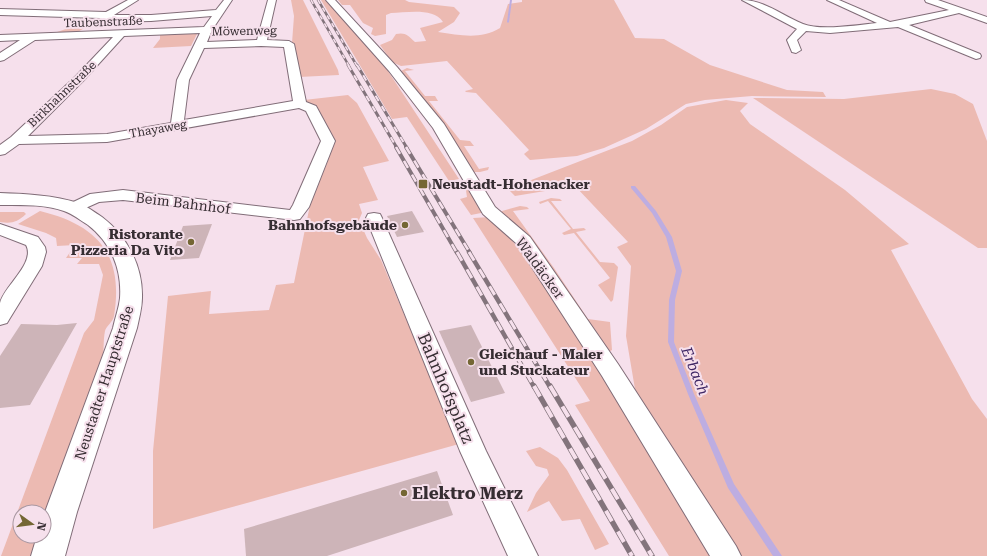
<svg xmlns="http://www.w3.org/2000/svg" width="987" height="556" font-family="'Roboto Serif',serif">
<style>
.green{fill:#ecbab2;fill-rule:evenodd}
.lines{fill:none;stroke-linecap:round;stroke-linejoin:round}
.stream{fill:#bdade1;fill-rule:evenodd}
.building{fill:#cdb4b8}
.minor-casing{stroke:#816d78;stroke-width:2}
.tertiary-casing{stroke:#816d78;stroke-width:2}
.minor{fill:#fff;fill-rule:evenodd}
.tertiary{fill:#fff;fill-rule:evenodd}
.rail-far4-casing{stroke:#83747c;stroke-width:2.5}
.rail-far3-casing{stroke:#83747c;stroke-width:3}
.rail-far2-casing{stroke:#83747c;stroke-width:4}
.rail-far1-casing{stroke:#83747c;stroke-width:4.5}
.rail-casing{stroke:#83747c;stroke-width:5.5}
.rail-far4{stroke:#f6e0ec;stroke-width:1.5;stroke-dasharray:4.5;stroke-linecap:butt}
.rail-far3{stroke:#f6e0ec;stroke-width:2;stroke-dasharray:6;stroke-linecap:butt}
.rail-far2{stroke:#f6e0ec;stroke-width:2.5;stroke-dasharray:8;stroke-linecap:butt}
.rail-far1{stroke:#f6e0ec;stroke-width:3;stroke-dasharray:10;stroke-linecap:butt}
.rail{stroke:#f6e0ec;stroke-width:4;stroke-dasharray:12;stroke-linecap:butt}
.poi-dot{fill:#746734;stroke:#f6e0ec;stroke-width:1.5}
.labels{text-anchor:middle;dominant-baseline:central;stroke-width:4;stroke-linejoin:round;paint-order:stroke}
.far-street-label{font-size:12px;fill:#362d32;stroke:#f6e0ec}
.poi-label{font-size:14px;font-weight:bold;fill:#362d32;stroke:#f6e0ec;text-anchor:start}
.street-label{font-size:14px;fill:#362d32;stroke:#f6e0ec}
.water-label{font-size:15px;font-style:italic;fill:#3f2765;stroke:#f6e0ec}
.near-street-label{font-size:17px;fill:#362d32;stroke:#f6e0ec}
.near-poi-label{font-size:17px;font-weight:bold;fill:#362d32;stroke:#f6e0ec;text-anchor:start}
</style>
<rect width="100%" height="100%" fill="#f6e0ec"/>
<g class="green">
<path d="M291,0h12l35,70 1,5 -40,2 -7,-34 2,-27z"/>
<path d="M321,0h4l11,9 50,59 73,111 -10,2 -42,-64 -15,2z"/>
<path d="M338,0h67l4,2 45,5 6,6 -6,9 -16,10c22,3 42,8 62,-4l8,-24 14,-2v-2h92l21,38 29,1 46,26 77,25 36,2 3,5 -74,-1 -47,4 -19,4 -40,25 -42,19 -27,8 -47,4 -6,-6 5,-4 -53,-57 -10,-1 -1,-1 8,-2 -26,-28 -46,5 -9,-4 -12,-17 12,-5 4,-6c9,-2 12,1 19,8l11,-1 -6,-13 23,-6c-10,-15 -37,-9 -52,-9l-5,2v19l-11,2 -4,-2 2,-6 -10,-5 -13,-18h-8z"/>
<path d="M99,18h2l-25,15 -28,2z"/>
<path d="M191,33l6,1 -6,12 -38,2 7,-9v-5z"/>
<path d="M407,68l7,2 -9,1 20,25h10l3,5h-9l31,39 10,1 4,5h-10l15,23 10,-2 -1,3 -8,2h-7l-31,-48 -41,-53z"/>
<path d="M931,89l24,5 18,10 14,37v107h-9l-225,-150 91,1z"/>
<path d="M348,95l9,8 32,58 -26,6 15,33 -19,4 3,9 -3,7 8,18 14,22 78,184 -306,85v-78l15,-155 43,-5 -2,23 60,-4 7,-25 18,-2 16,-78 17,-42 4,-21 -13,-31 -14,-11z"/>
<path d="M726,100l22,3 -8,8 10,13 95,66 64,54 -18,6 81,149 15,20v137h-254l-97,-161 -10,-59 5,-70 -14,-19 11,-5 -53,-56 -60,10 -7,-7 124,-48 29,-16 26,-18z"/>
<path d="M465,184l2,1 19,27 -15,3 -11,-16 7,-2z"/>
<path d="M551,198l9,1 2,2h-11l22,28 11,-1 2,2 -10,2 24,30 14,1 4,4 -5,33 -2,2 -13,-17 12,-7 -36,-45 -10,2 -2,-2 9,-4 -23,-28 -8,3 -1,-2z"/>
<path d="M520,206l7,1 2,2 -16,2 41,57 34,51 22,3 2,28 -3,2 -107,-138v-3z"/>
<path d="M40,211c58,14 84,44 74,105 -1,6 -8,10 -9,15 -2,10 -1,21 -2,31l-65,194h-37l83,-223 10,-13 9,-45 -4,-11h-22l5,-6h-16l9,-13 -18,1 -1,-8 -10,-5 -28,-9zM20,512h24v24h-24z"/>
<path d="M0,212h24l2,2c-9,8 -14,10 -26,8z"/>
<path d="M491,217l18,19 40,55 169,265h-49l-94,-151 15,-4 -117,-183z"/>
<path d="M540,447l18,11 9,12 42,74 -14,6 -15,-31 -18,2 -13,-20 -22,11 9,-19 13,-18 -2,-6 -11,-3 -10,-15z"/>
</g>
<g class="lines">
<g class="stream">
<path d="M510,0h2l-3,22 -1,1 -1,-1z"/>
<path d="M631,186h4l21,25 16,26 10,34 -7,29 -1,42 20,52 40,90 48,72h-9l-45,-68 -40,-94 -20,-52 1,-42 7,-29 -10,-34 -14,-24 -21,-25z"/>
</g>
</g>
<g class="building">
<path d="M412,211l12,21 -27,5 -10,-21z"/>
<path d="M212,224l-13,34 -29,2 13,-34z"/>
<path d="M77,323l-47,82 -30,3v-52l21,-32 36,1z"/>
<path d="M471,325l34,68 -34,9 -32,-71z"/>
<path d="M437,471l16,44 -126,41h-81l-2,-27z"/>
</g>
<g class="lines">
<g class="minor-casing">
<g id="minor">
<path d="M128,0h10l-24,15h37l65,-5 8,-10h8l-20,30 -5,12 50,-2 11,-40h8l-9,40 22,1 5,3 12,58 10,4 19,35 -26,66 -9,12 -6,1 -171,-20 -24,2 -20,9 -6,2 -6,-2 -2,-3 2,-3 23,-11 33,-4 167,20 3,-5 28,-64 -15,-30 -7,-3 -192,34 -88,2 -14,10 -5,1v-10l11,-8 65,-61 37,-39 -78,3 -31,20 -4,1v-8l20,-13 -20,1v-6l204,-8 8,-11 -61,5 -47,1 -3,-1 -1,-3 -100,-3v-6l106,3zM200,33l-23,47 -6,43 -64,11 -79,2 56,-56 40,-44zM261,46l23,1 9,54 -109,19 5,-40 15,-32z"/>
<path d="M326,0h9l62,67 47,57 51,83 35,30 88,127 118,182 5,10h-31l-108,-180 -85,-132 -34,-30 -50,-86 -44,-57z"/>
<path d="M742,0c22,0 41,16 61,24 18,7 55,1 74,-1l-50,-23h12l51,22 59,-12 -23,-8 -1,-2h13l49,17v6l-28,-10 -50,12 71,29 1,2 -1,2 -4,1 -78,-32 -68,6 -24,-2 -9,9 4,10 -5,3 -4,-1 -5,-12 10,-11z"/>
<path d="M374,213l6,1 2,4 104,233 52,105h-30l-48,-105 -94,-233 2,-4z"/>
<path d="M0,224l38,13 7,10 1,5 -4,14 -32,52 -3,5 -7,2c0,-7 0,-16 0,-22 4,-17 36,-40 26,-58l-26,-10z"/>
</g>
</g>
<g class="tertiary-casing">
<path id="tertiary" d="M0,193c26,1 53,2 78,10 9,3 16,9 24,14 25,19 41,49 40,81 0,10 -3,20 -5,30l-60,184 -12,44h-34l6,-20h7l1,-24 68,-184c2,-10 6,-20 7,-30 2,-29 -9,-55 -32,-73 -8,-5 -15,-11 -24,-14 -20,-7 -43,-6 -64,-6z"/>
</g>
<use href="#minor" class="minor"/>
<use href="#tertiary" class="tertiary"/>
<g class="rail-far4-casing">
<g id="rail-far4">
<path d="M311,0l38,66"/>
<path d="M318,0l39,66"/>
</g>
</g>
<g class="rail-far3-casing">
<g id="rail-far3">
<path d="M348,65l49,83"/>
<path d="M357,65l50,83"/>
</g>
</g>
<g class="rail-far2-casing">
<g id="rail-far2">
<path d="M396,147l61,106"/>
<path d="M406,147l64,106"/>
</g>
</g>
<g class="rail-far1-casing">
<g id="rail-far1">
<path d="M457,252l77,135"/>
<path d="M469,252l81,135"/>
</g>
</g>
<g class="rail-casing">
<g id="rail">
<path d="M534,386l98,170"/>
<path d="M550,386l102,170"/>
</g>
</g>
<use href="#rail-far4" class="rail-far4"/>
<use href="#rail-far3" class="rail-far3"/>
<use href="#rail-far2" class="rail-far2"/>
<use href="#rail-far1" class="rail-far1"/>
<use href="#rail" class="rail"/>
</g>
<g class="poi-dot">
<rect x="418" y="179" width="10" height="10" rx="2"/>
<circle cx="405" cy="225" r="4"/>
<circle cx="191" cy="242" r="4"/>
<circle cx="471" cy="362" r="4"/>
<circle cx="404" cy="493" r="4"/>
</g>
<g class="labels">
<g class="far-street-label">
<text transform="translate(103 22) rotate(-2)">Taubenstraße</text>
<text transform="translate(244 31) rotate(-1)">Möwenweg</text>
<text transform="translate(62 94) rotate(-44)">Birkhahnstraße</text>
<text transform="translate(158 129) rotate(-10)">Thayaweg</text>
</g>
<g class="poi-label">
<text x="432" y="184">Neustadt-Hohenacker</text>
<text x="397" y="225" text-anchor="end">Bahnhofsgebäude</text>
<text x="183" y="234" text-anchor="end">Ristorante<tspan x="183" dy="16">Pizzeria Da Vito</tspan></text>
<text x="479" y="354">Gleichauf - Maler<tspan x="479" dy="16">und Stuckateur</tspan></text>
</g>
<g class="street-label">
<text transform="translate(183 203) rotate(7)">Beim Bahnhof</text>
<text transform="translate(540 268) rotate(54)">Waldäcker</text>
<text transform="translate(104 383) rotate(-72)">Neustadter Hauptstraße</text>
</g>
<g class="water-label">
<text transform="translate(695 371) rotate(68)">Erbach</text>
</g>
<g class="near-street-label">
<text transform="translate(446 388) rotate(67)">Bahnhofsplatz</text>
</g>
<g class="near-poi-label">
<text x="412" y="493">Elektro Merz</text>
</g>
</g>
<g transform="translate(32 524) rotate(104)"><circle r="19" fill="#f6e0ec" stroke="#a998a2"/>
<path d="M0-3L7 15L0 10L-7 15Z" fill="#746734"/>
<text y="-6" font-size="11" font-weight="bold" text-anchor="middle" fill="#362d32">N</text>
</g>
</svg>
